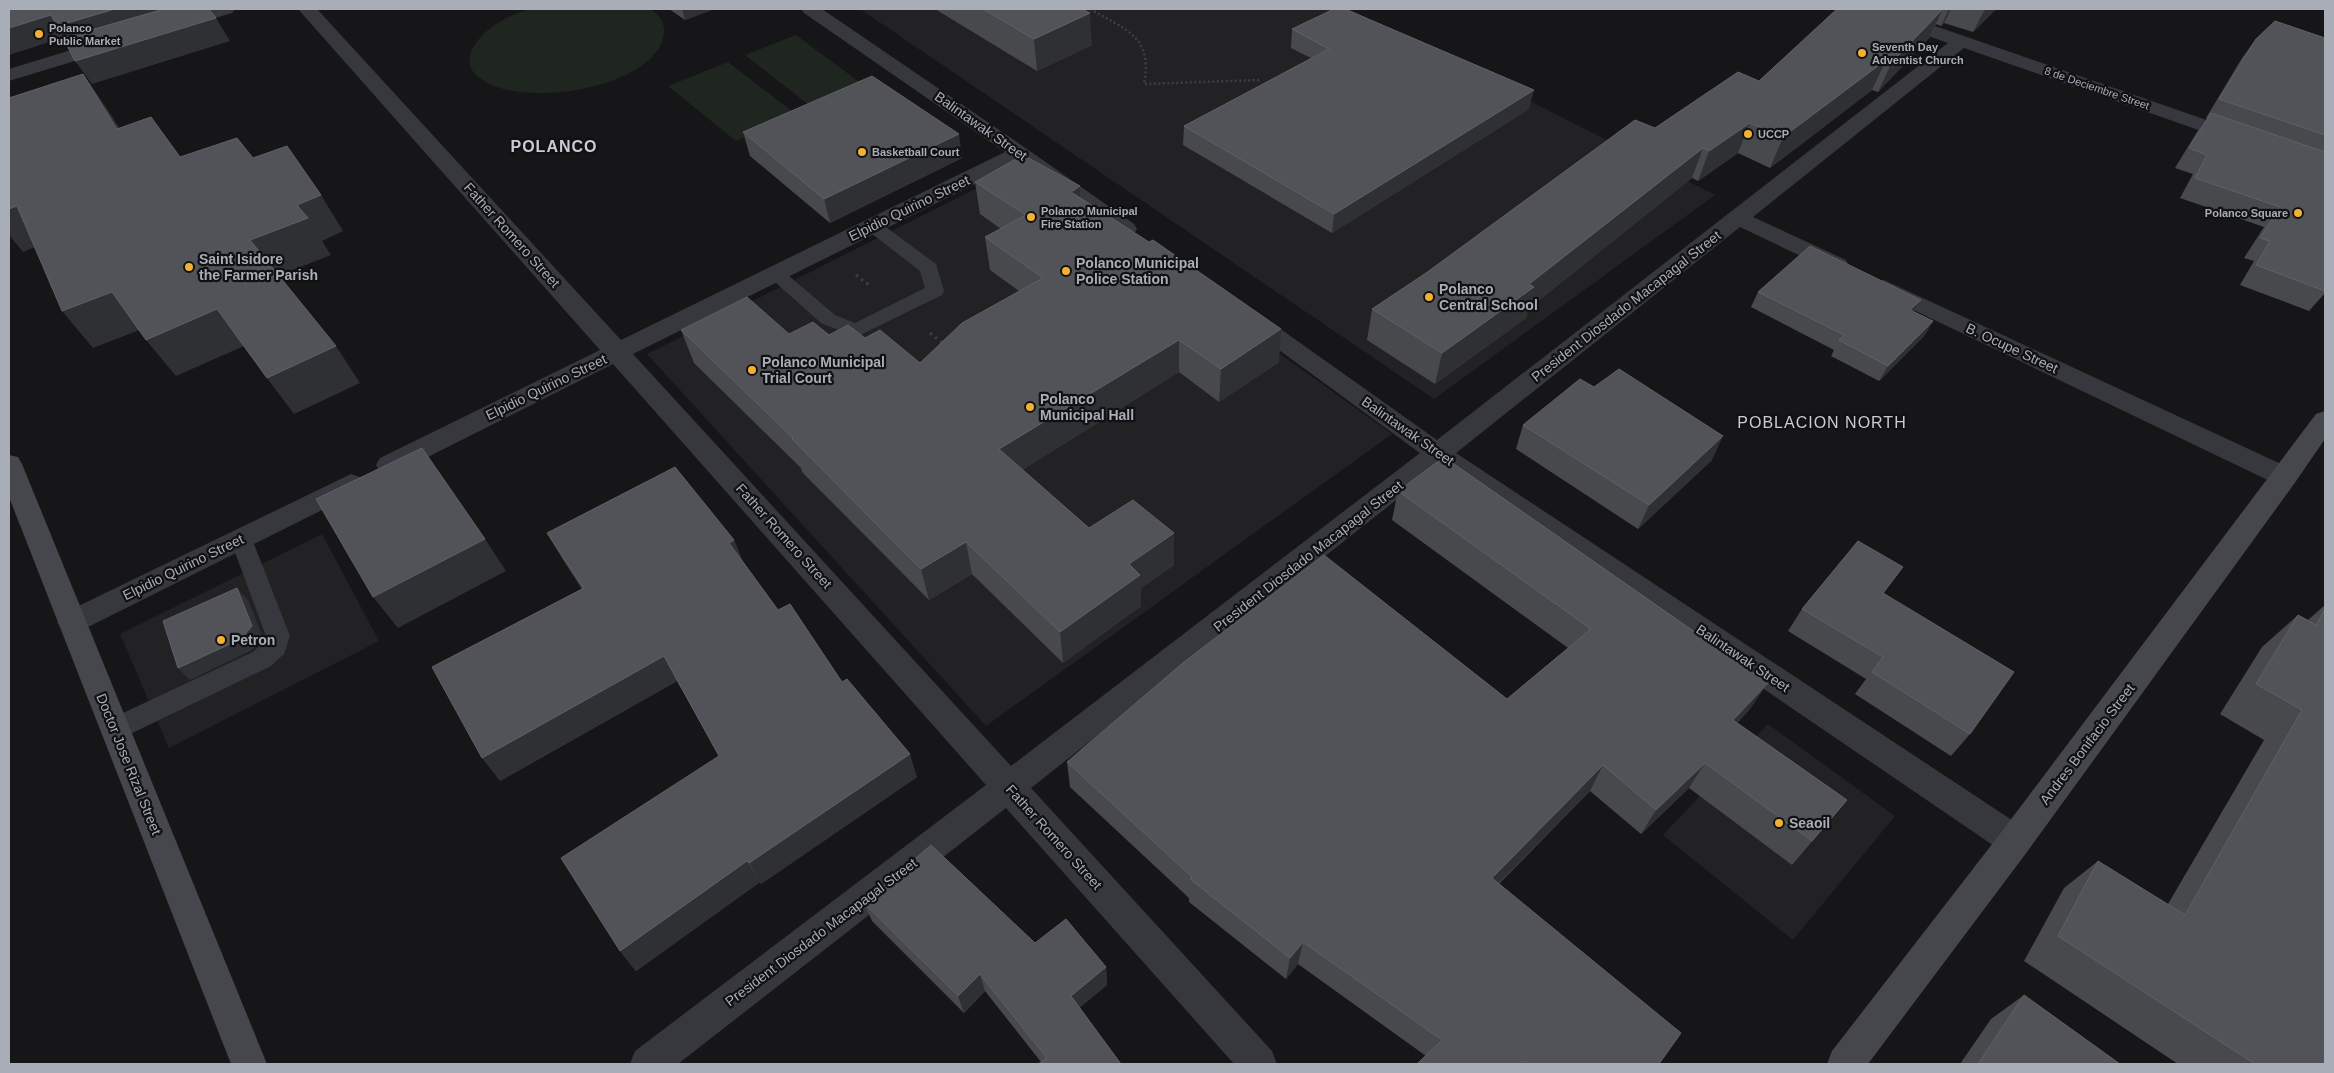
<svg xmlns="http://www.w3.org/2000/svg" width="2334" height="1073" font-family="Helvetica,sans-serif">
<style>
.built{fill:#222225}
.green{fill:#1e261f}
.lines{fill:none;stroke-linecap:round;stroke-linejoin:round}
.path-far1{stroke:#3d3f44;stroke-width:2.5;stroke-dasharray:2 2.5;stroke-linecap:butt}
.path{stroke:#3d3f44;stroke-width:3;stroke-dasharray:2.5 4;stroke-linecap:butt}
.lane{fill:#37383d;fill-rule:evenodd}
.street{fill:#37383d;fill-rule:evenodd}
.secondary{fill:#45474d;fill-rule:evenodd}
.wall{fill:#47494d}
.shaded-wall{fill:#2f3033}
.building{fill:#525359;stroke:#5f6168}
.poi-dot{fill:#f2b134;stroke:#111113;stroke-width:2}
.labels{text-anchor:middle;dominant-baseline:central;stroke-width:4.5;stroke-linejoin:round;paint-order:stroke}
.far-poi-label{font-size:11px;font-weight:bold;fill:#a8adb8;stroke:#111113;text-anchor:start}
.far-street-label{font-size:11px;fill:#a8adb8;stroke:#111113}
.street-label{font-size:14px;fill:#a8adb8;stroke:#111113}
.poi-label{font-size:14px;font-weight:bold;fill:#a8adb8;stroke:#111113;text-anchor:start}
.far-district-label{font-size:16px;font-weight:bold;letter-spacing:1px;fill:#c9ccd4;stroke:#111113}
.quarter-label{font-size:16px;letter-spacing:1px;fill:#c9ccd4;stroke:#111113}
</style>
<rect width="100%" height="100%" fill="#161618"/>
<g class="built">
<path d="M860,9h489l366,186 -281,204z"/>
<path d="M1019,167l373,267 -406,292 -339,-372z"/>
<path d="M322,534l57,107 -210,107 -49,-114z"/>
<path d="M1768,724l127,92 -102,124 -130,-105z"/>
</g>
<g class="green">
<path d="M530,9h119c9,4 16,13 15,23 -4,57 -146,78 -184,46 -9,-6 -13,-15 -9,-26 10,-23 36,-36 59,-43z"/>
<path d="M796,35l70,52 -52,22 -69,-54z"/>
<path d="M728,62l69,53 -61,26 -68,-55z"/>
</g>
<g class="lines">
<path class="path-far1" d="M1090,9c36,21 63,27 54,75l116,-4"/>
<g class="path">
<path d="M856,275l13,10"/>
<path d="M930,333l15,12"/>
</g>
<g class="lane">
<path d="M873,221l6,1 57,42 8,27 -2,4 -86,42 -35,-14 -55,-49 2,-4 7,-2 7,2 53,45 20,8 70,-35 -5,-17 -53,-41 -3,-4 3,-4z"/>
<path d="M241,530l8,3 3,6 38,97 -6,18 -13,12 -147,71 -9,3 -9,-3 -4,-8 4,-8 147,-69 11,-10 2,-6 -36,-97 3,-6z"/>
</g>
<g class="street">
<path d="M208,9h27l-3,4 -55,16 -6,-1 -3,-4 3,-4z"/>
<path d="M298,9h19l304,331 384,-188 -201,-139 -3,-4h21l205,140 107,75 3,5 -3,5 -8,2 -8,-2 -99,-72 -386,192 378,412 409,-313 -178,-130 -4,-5 4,-5 8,-3 8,3 179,127 511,-397 -85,-30 -3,-4h26l358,124 3,4 -3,4 -7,2 -7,-2 -266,-93 -211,169 93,43 3,5 -3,5 -8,2 -8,-2 -90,-43 -284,226 571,377 5,11 -5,11 -12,4 -12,-4 -565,-385 -407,321 241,263 5,13h-43l-228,-256 -328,256h-48l5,-13 351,-266 -373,-421 -215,108 -9,3 -9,-3 -4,-7 4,-7 220,-108z"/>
<path d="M107,39l7,2 2,4 -2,4 -105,32v-12z"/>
<path d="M1884,280l410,190 4,7 -4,7 -9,3 -9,-3 -400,-192 -3,-5 3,-5z"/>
<path d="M351,474l9,3 4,7 -4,7 -278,139 -10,4 -10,-4 -5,-8 5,-8z"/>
</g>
<g class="secondary">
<path d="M2325,411v28l-31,45 -267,368 -159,212h-41l5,-13 171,-221 313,-416z"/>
<path d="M9,455l9,2 4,7 245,600h-36l-222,-567z"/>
</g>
</g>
<g class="wall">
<path d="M669,9h45l-29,11z"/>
<path d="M935,9h147l10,36 -55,26z"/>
<path d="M1837,9h159l-23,23 -29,-9 -3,3 -5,-2 -7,14 -51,54 -6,-2 -102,78 -32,-15 -40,28 -6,-3 -164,131 -2,9 -91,66 -68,-44 5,-31 283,-181 104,-47z"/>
<path d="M1292,29l237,80 -197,124 -149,-88 1,-19 127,-68 -20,-10z"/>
<path d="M2325,38v255l-16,18 -69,-26 14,-24 -10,-3 20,-31 -84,-29 13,-24 -18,-6 22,-36 10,-13 -1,-1 36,-60 14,-19z"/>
<path d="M743,132l219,26 -132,65 -80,-67z"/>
<path d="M975,182l105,4 1,12 198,164 -60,40 -40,-30 -157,98 67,58 85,5v32l-33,23v18l-78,57 -91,-89 -43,26 -127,-128 -1,-4 -107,-105 -13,-33 148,5 36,3 55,25 99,-72 -29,-21 -5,-33 16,-8 -21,-15z"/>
<path d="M1758,292l163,8 -7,12 19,9 -9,15 -45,45 -48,-25 3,-6 -83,-43z"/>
<path d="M1523,425l189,35 -74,69 -122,-80z"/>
<path d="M1398,491l352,218 -13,14 110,77 -55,65 -103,-77 -48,46 -51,-43 -91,93 160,180h-242l9,-8 -128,-92 -12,15 -97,-77v-4l-119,-111 -3,-25 440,-63 61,-51 -176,-128z"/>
<path d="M547,533l187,7 8,20 36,50 64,72 75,95 -156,107 -1,-2 -124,89 -16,-20 99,-195 -42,-75 -177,100 82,-192 -20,-31z"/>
<path d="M1884,594l86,140 -19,22 -96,-62 11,-15 -78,-48 14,-22z"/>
<path d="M2325,605v459h-147l-154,-103 40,-73 34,-27 70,43 96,-164 -44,-26 42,-67 36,-32 10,5z"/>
<path d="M864,903l171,40 71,24 1,18 -28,23 42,56 -80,-2 -56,-71 -21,22 -92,-92z"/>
<path d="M2024,995l96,69h-160l31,-45z"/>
</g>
<g class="shaded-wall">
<path d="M115,9h87l-130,39 -7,-11 -56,18v-27l42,-13z"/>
<path d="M682,9h32l-29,11z"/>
<path d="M1943,9l-14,29 -51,54 14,-30z"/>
<path d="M1949,9h2l-7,14 -3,3z"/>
<path d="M1985,9h11l-23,23z"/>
<path d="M1090,13l2,32 -55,26 -3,-32z"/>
<path d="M216,18l14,23 -138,43 -17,-23z"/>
<path d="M1886,60l-14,30 -102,78 13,-31z"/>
<path d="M83,74l25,36 35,55 -26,-36z"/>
<path d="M1534,90l-5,19 -197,124 2,-19z"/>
<path d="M1750,123l-12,30 -40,28 11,-30z"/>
<path d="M959,134l3,24 -132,65 -6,-24z"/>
<path d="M1703,148l-11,30 -164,131 -2,9 -91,66 7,-31z"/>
<path d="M1080,186l2,33 -11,-27z"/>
<path d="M321,195l22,36 -21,10 9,14 -56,22 -25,-37 47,-35z"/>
<path d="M17,206l30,36 -24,10 -14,-17v-26z"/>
<path d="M112,292l30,37 -49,19 -31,-37z"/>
<path d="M1921,300l-9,15 -2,-5z"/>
<path d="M217,309l27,37 -68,30 -30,-36z"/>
<path d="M1933,321l-9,15 -45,45 9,-15z"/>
<path d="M1281,329l-2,33 -60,40 2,-33z"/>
<path d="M1179,340v32l-176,110 -4,-33z"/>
<path d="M336,346l24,37 -66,31 -27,-36z"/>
<path d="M1723,436l-11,24 -74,69 11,-24z"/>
<path d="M1174,533v32l-33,23v18l-78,57 -3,-31 69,-68z"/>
<path d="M485,539l21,32 -108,57 -25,-31z"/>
<path d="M734,540l10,26 -15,-23z"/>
<path d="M966,542l6,32 -43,26 -8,-31z"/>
<path d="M1903,567l-16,22 -21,27 17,-23z"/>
<path d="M237,588l11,12 15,38 -11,12 -62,30 -12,-12z"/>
<path d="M664,656l13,25 -177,100 -18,-23z"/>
<path d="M1768,683l-18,26 -34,37 17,-26z"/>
<path d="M910,754l7,23 -156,107 -12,-21z"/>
<path d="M1705,763l-16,25 -48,46 15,-24z"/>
<path d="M1603,765l-13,26 -109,110 11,-23z"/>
<path d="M747,861l13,21 -124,89 -16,-20z"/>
<path d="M1303,942l-5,22 -12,15 4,-21z"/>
<path d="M1106,967l1,18 -34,28 -2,-17z"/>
<path d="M980,974l5,17 -21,22 -6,-17z"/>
</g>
<g class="building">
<path d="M9,9h106l-58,17 -6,-11 -42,13z"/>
<path d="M164,9h45l7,9 -141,43 -12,-23z"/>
<path d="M983,9h99l8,4 -56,26z"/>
<path d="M1334,9h11l189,81 -200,124 -150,-88 145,-77 -37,-20z"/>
<path d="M1837,9h106l-51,53 -6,-2 -103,77 -33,-14 -41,28 -6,-3 -174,136 5,3 -92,66 -70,-44 54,-36 209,-153 20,8 83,-56 21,9z"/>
<path d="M2275,21l50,17v97l-106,-36 37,-60z"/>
<path d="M83,74l34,55 34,-12 29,40 57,-19 16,20 34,-12 34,49 -24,10 11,13 -58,22 86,106 -69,32 -50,-69 -71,31 -34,-48 -50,19 -45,-105 -8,3v-111z"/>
<path d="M872,76l87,58 -135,65 -81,-67z"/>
<path d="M2211,113l114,39v139l-69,-26 14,-24 -10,-3 20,-31 -85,-29 12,-23 -18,-7z"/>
<path d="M1023,155l57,31 -9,6 78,50 4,-2 128,89 -60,40 -42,-29 -180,109 90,79 44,-28 41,33 -45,31 11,11 -80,57 -94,-90 -45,27 -129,-130 1,-1 -112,-108 66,-33 42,37 24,-12 16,13 19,-10 17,13 15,-8 40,33 42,-40 81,-45 -58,-41 41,-22 -51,-33z"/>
<path d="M1810,246l111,54 -11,10 23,11 -45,45 -49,-26 5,-5 -86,-43z"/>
<path d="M1619,369l104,67 -74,69 -126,-80 57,-46 14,8z"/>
<path d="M422,448l63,91 -112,58 -57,-98z"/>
<path d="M1444,457l324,226 -35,37 114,80 -35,41 -107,-78 -49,47 -53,-45 -111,113 189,155 -22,31h-131l-4,-3 -3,3h-104l25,-24 -139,-98 -13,16 -100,-79 2,-2 -125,-115 117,-100 140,-107 183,144 84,-70 -193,-138z"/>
<path d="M675,467l59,73 -5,3 49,67 12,-6 52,78 5,-3 63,75 -161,109 -2,-2 -127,90 -59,-93 158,-102 -55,-100 -182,102 -50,-91 152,-79 -37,-55z"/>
<path d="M1858,541l45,26 -20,26 131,79 -44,62 -98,-62 11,-15 -81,-48z"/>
<path d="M237,588l15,38 -11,13 -63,29 -15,-47z"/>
<path d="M2325,609v455h-70l-197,-128 40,-75 87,54 117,-205 -46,-26 42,-69 18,10z"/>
<path d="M931,845l104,98 31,-24 40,48 -35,29 50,68h-83l9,-6 -67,-84 -22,22 -94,-93z"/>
<path d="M2024,995l96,69h-142z"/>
</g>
<g class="poi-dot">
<circle cx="39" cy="34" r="5"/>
<circle cx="1862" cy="53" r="5"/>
<circle cx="1748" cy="134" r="5"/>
<circle cx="862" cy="152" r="5"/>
<circle cx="2298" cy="213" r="5"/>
<circle cx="1031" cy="217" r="5"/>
<circle cx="189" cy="267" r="5"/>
<circle cx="1066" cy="271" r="5"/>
<circle cx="1429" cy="297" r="5"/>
<circle cx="752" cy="370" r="5"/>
<circle cx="1030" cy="407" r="5"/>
<circle cx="221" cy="640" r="5"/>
<circle cx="1779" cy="823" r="5"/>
</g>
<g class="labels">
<g class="far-poi-label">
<text x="49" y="28">Polanco<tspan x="49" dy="13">Public Market</tspan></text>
<text x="1872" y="47">Seventh Day<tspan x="1872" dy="13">Adventist Church</tspan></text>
<text x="1758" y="134">UCCP</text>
<text x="872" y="152">Basketball Court</text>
<text x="1041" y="211">Polanco Municipal<tspan x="1041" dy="13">Fire Station</tspan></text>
<text x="2288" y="213" text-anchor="end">Polanco Square</text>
</g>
<g class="far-street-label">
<text transform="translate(2097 88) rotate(19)">8 de Deciembre Street</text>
</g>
<g class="street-label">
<text transform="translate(981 126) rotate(35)">Balintawak Street</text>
<text transform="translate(909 208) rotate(-26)">Elpidio Quirino Street</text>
<text transform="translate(512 235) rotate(48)">Father Romero Street</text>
<text transform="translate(1626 306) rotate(-38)">President Diosdado Macapagal Street</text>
<text transform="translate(2012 348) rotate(25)">B. Ocupe Street</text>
<text transform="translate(546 387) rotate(-26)">Elpidio Quirino Street</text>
<text transform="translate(1408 431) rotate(35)">Balintawak Street</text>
<text transform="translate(784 536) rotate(48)">Father Romero Street</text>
<text transform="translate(1308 556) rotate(-38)">President Diosdado Macapagal Street</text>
<text transform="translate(183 567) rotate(-26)">Elpidio Quirino Street</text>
<text transform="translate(1743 658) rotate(34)">Balintawak Street</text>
<text transform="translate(2087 744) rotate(-53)">Andres Bonifacio Street</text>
<text transform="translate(129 764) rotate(68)">Doctor Jose Rizal Street</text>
<text transform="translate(1054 837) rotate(48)">Father Romero Street</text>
<text transform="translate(821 932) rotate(-37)">President Diosdado Macapagal Street</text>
</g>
<g class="poi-label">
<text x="199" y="259">Saint Isidore<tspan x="199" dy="16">the Farmer Parish</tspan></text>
<text x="1076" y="263">Polanco Municipal<tspan x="1076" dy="16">Police Station</tspan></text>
<text x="1439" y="289">Polanco<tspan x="1439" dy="16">Central School</tspan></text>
<text x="762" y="362">Polanco Municipal<tspan x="762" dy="16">Trial Court</tspan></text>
<text x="1040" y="399">Polanco<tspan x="1040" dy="16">Municipal Hall</tspan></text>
<text x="231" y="640">Petron</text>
<text x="1789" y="823">Seaoil</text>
</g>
<g class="far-district-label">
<text x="554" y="146">POLANCO</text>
</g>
<g class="quarter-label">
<text x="1822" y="422">POBLACION NORTH</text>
</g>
</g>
<rect width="2334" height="1073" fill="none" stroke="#a8adb8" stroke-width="20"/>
</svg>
